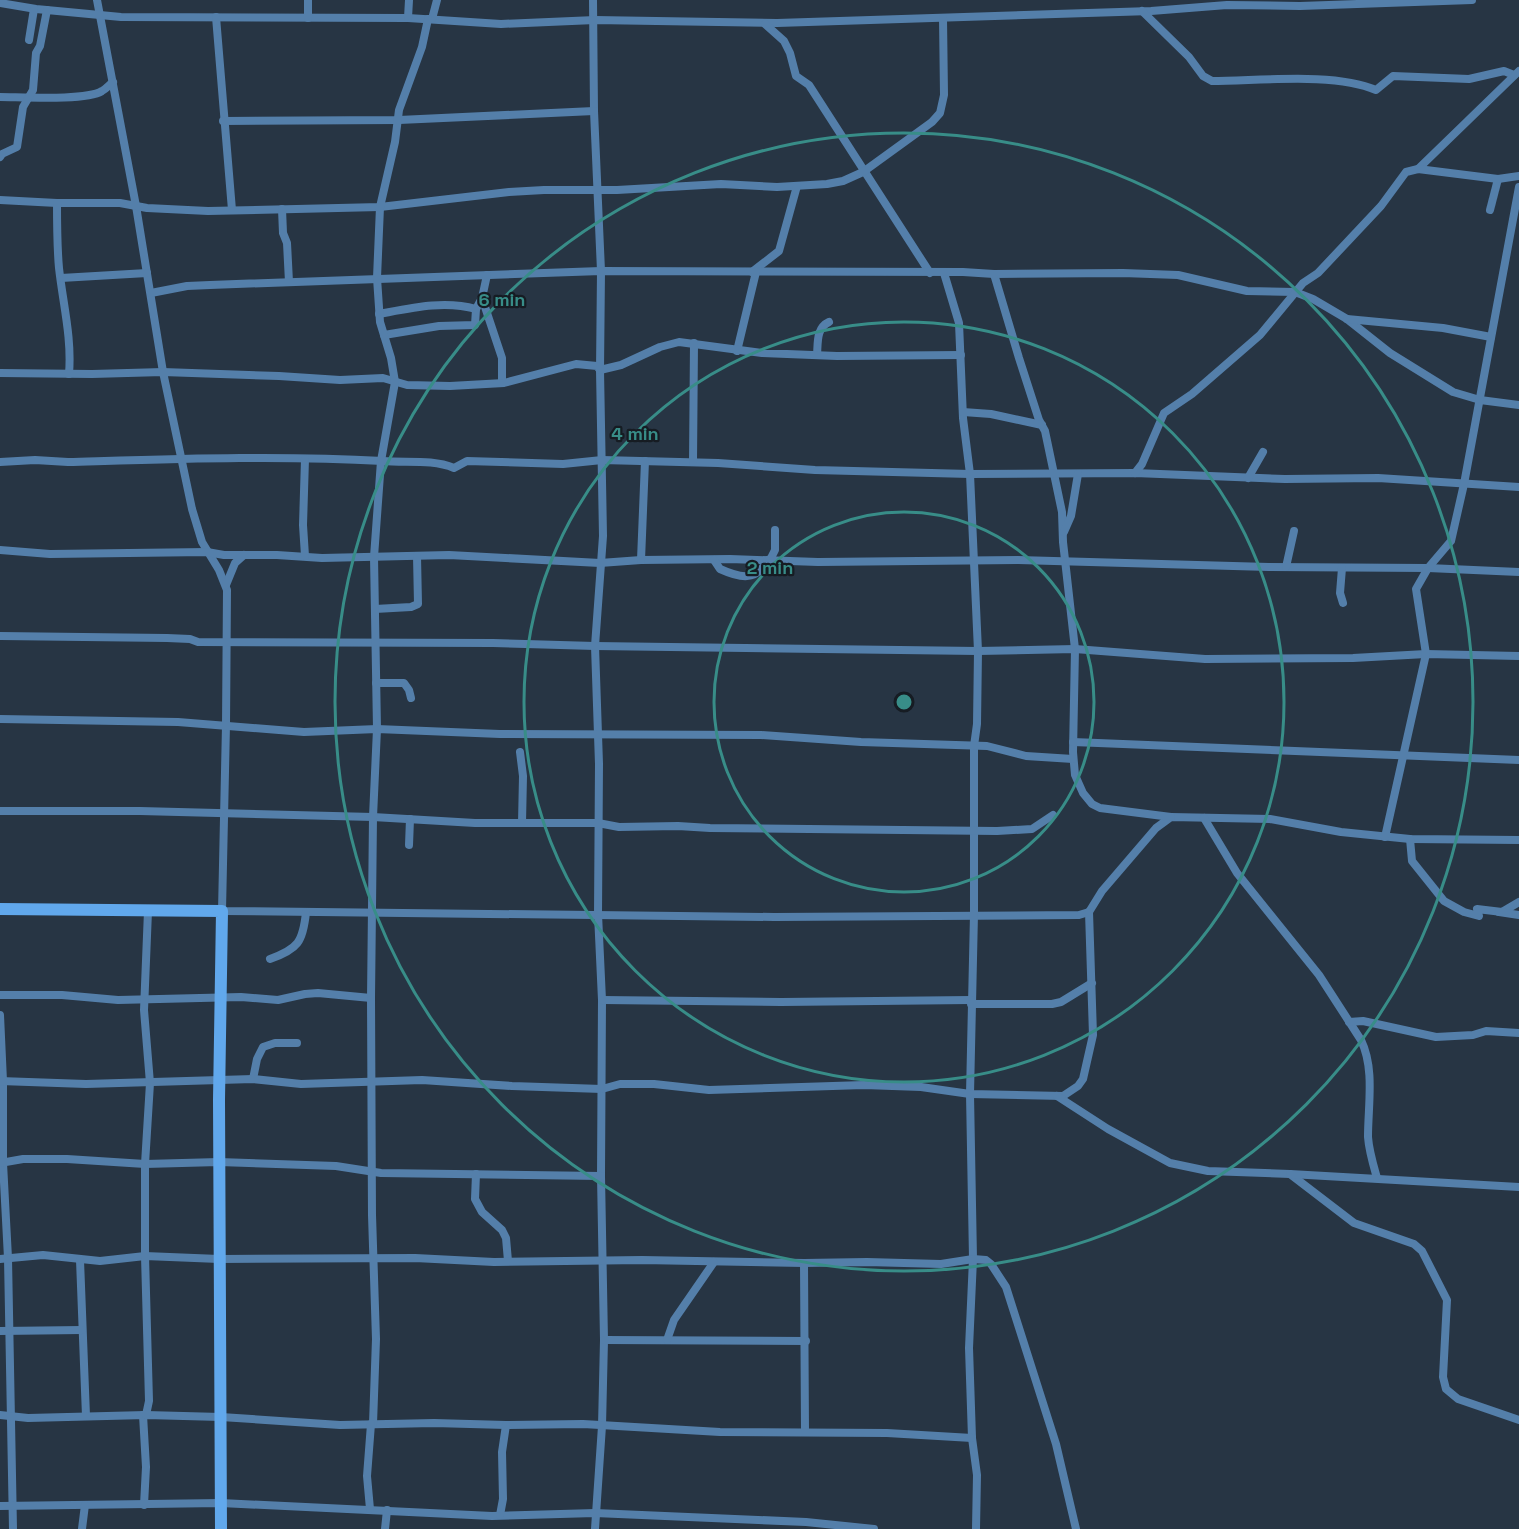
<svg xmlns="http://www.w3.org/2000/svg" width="1519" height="1529" font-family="'Space Grotesk',sans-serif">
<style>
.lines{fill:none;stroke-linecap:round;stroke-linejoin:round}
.street{stroke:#547faa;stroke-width:8}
.secondary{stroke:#61a8ec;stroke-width:12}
.ring{fill:none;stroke:#388d88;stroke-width:3}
.centre{fill:#388d88;stroke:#161c23;stroke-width:3}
.ring-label{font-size:18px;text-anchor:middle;font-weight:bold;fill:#388d88;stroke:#161c23;stroke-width:4.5;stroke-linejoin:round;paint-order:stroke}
</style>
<rect width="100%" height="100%" fill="#273544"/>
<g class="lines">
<g class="street">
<path d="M97,0l39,206 27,166 29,137 10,33 17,28 8,20 -1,135 -4,186 552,6 305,-2 10,-3 13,-21 54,-63 15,-11 99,2 71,13 69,7 109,1"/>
<path d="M593,0l1,111 7,160 -1,99 3,166 -8,110 4,118 -1,150 4,86 -1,176 3,164 -2,86 -7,103"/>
<path d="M0,3l36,6 85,8 287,1 93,6 94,-4 182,3 374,-12 76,-6 73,1 172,-6"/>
<path d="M1142,11l47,46 14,19 9,5c46,0 123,-9 164,9l17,-14 76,3 35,-8 10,4"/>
<path d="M216,17l16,193"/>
<path d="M308,18v-18"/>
<path d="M408,18l1,-18"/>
<path d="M432,19l5,-19"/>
<path d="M765,24l19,17 6,12 6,23 13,9 121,188"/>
<path d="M29,40l5,-31"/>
<path d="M0,97c21,0 86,4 102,-6 4,-2 7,-6 11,-9"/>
<path d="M223,121l176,-1 195,-9"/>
<path d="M0,157l2,-3 15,-7 6,-40 10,-17 3,-37 4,-7 7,-36"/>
<path d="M1418,169l101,-98"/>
<path d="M0,200l57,3h63l27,5 61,3 172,-4 129,-15 35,-2h73l104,-6 56,3 50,-3 16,-3 20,-9 69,-50 8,-9 4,-18 -1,-77"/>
<path d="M57,203c0,22 0,43 2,65 4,36 13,70 10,106"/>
<path d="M282,209l1,24 4,10 2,39"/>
<path d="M1490,210l8,-31"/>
<path d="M752,272l27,-21 18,-65"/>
<path d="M944,273l15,50 4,95 7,56 8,177 -1,73 -3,22v168l-4,180 3,165 -4,89 3,90 5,37 -1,54"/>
<path d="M994,274l25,84 20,62 6,11 17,81 1,30 12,107 -2,103 2,23 8,18 9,11 8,4 71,9"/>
<path d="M61,278l86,-5"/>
<path d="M151,293l36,-7 23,-1 391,-14 362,1 31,2 129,-1 55,2 69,16 48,1 18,7 34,20 43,34 63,39 27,8 39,5"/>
<path d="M482,298l20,60v25"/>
<path d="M379,314c32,-6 65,-14 97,-5"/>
<path d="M1347,319l96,9 48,9"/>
<path d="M384,335l55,-9 36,-1 1,-16 6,-11 5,-23"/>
<path d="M737,351l19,-79"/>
<path d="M817,355c1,-12 -1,-27 12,-33"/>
<path d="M0,373l92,1 71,-2 116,4 61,4 43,-2 24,7 43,1 54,-3 72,-19 21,2 3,4 21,-5 39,-18 19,-5 83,11 75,3 124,-1"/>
<path d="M963,412l28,2 51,11"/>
<path d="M0,462l35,-2 33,2c105,-3 210,-7 315,-1 24,2 49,-2 71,7l13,-7 96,3 39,-4 116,3 97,7 155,4 165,-1 150,6 93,-1 141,9"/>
<path d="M693,462l1,-119"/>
<path d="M1135,473l7,-9 22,-51 28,-19 68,-59 43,-52 15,-10 63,-67 25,-34 12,-3 80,10 21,-3"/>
<path d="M1248,478l15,-26"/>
<path d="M1064,532l7,-16 7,-42"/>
<path d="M0,550l50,4 157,-2 17,3h53l45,3 127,-3 151,8 41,-3 89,-1 88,3 200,-2 251,7 159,1 91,4"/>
<path d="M305,556l-2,-31 2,-66"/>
<path d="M641,560l4,-99"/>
<path d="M714,560l6,9c20,9 36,13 48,-9"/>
<path d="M770,560l5,-10v-20"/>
<path d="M1286,567l8,-36"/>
<path d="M1342,568l-2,25 3,10"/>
<path d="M226,585l9,-22 9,-8"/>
<path d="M375,609l36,-2 7,-3 -1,-48"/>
<path d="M0,636l167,2 23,1 8,3 295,1 102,3 383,5 97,-2 130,10 148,-1 73,-4 93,2"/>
<path d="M376,683h28l5,7 2,8"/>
<path d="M0,719l178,3 126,10 73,-3 123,5 261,1 100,7 126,4 39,10 47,3"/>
<path d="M1073,742l446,18"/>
<path d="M520,752l3,24 -1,47"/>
<path d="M0,811h140l233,6 102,6h123l21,4 59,-1 32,2 287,3 35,-2 21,-14"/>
<path d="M1204,818l33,55 82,102 42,65c14,29 7,65 7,97 1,14 5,27 9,41"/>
<path d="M1385,837l41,-183 -10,-65 12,-21 23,-27 13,-57 55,-297"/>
<path d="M1410,839l2,22 32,40 20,11 15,4 -2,-7 25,3 17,-10"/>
<path d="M409,845l1,-26"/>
<path d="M1499,912l20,3"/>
<path d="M270,959c28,-10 33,-17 36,-47"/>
<path d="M0,995h62l56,5 123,-3 37,3 27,-6 13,-1 53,5"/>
<path d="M602,1000l179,2 190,-2"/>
<path d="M971,1004h81l9,-2 31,-19"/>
<path d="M0,1015l3,66v82l5,95 5,271"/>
<path d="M1349,1022l14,-1 73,16 37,-2 13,-4 33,2"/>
<path d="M253,1079l4,-20 6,-12 12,-4h22"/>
<path d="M0,1081l86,3 167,-5 48,5 121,-4 90,6 90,3 18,-5h34l55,6 155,-5 57,2 49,7 93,2 15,-10 5,-7 10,-44 -4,-123"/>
<path d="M1057,1096l51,33 62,34 38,8 82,3 64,49 60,21 8,7 25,49 -4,77 3,12 12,10 61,21"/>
<path d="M0,1163l23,-4h44l78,5 74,-2 117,4 45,7 220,3"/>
<path d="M476,1174l-1,25 7,13 20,18 4,8 2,23"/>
<path d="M1290,1174l229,13"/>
<path d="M0,1259l43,-4 57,6 45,-5 74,3 196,-1 79,4 148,-2 162,3 63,-1 74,2 32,-5 13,1 5,4 15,23 50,157 20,85"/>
<path d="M80,1260l6,156"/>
<path d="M804,1263l1,168"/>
<path d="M0,1331l82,-1"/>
<path d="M604,1340l202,1"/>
<path d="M667,1340l7,-20 40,-58"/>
<path d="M0,1415l28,3 118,-3 75,2 119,8 94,-2 72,2 77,-1 137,8 167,1 85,5"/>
<path d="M143,1415l3,52 -2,38"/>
<path d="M146,1415l3,-14 -4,-145v-92l5,-81 -6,-73 4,-99"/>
<path d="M373,1424l3,-85 -4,-124 -1,-217 2,-181 4,-88 -3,-172 7,-96 14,-79 -4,-24 -11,-36 -3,-44 3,-71 15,-65 4,-32 23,-63 6,-28"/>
<path d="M0,1506l221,-3 271,13 103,-3 211,9 68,7"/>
<path d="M370,1509l-3,-33 4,-52"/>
<path d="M500,1515l3,-16 -1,-47 4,-27"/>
<path d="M82,1529l3,-24"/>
<path d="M385,1529l2,-19"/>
</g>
<path class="secondary" d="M0,909l222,2 -3,189 2,429"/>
</g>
<g class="ring">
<circle cx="904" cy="702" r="190"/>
<circle cx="904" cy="702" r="380"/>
<circle cx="904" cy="702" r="569"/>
</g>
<circle cx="904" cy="702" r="9" class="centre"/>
<g class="ring-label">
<text x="502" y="306">6 min</text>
<text x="635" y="440">4 min</text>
<text x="770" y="574">2 min</text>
</g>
</svg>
